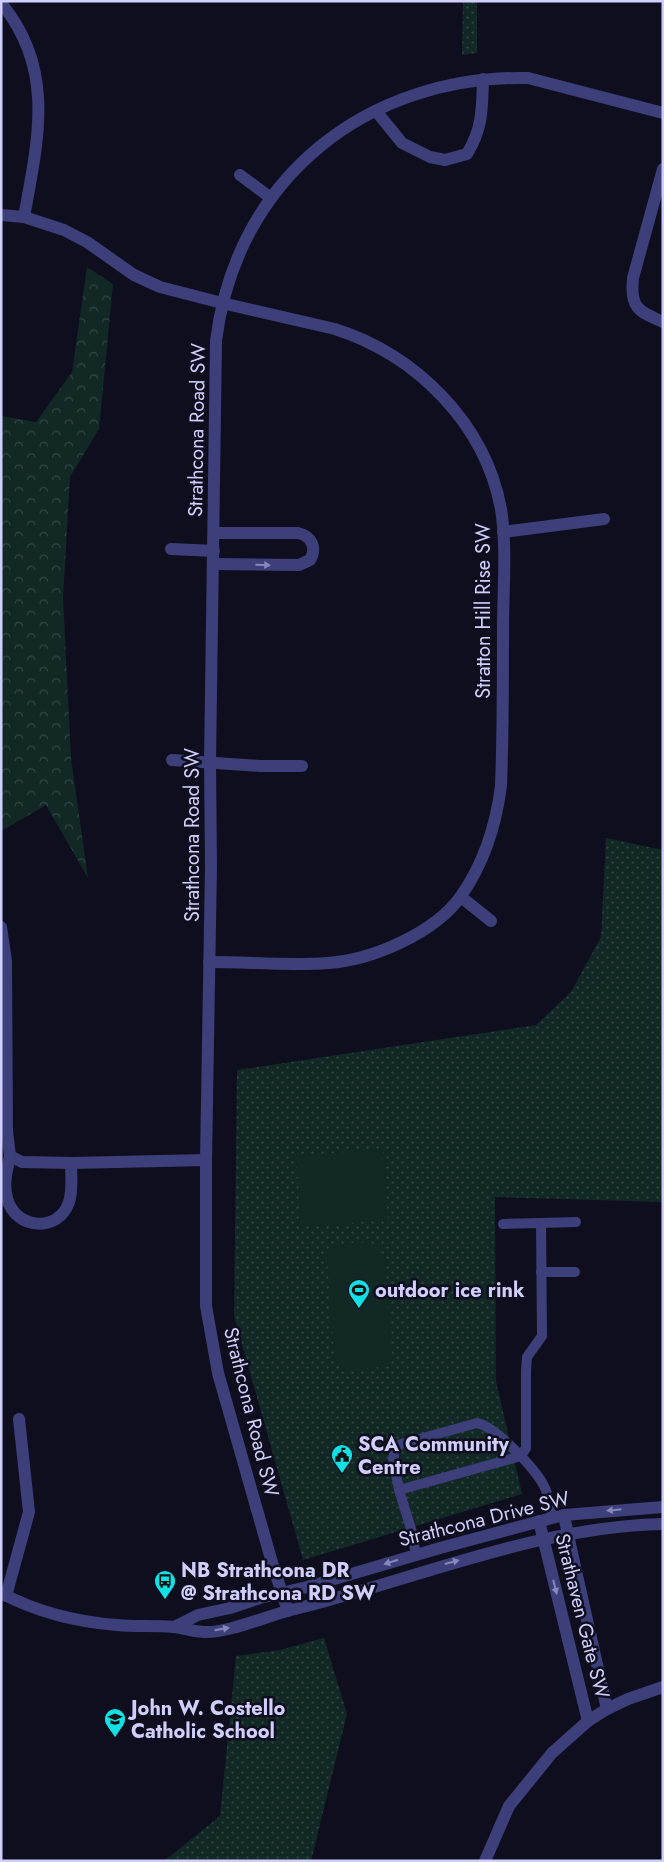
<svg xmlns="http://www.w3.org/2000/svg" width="664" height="1862" font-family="Jost,sans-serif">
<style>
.forest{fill:url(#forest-crowns)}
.park{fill:url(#park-dots)}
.pitch{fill:#112825}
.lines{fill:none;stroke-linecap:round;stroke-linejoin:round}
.service{stroke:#3c3f7a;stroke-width:10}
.minor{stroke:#3c3f7a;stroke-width:12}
.tertiary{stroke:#3c3f7a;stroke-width:12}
.oneway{fill:#8687ba}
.labels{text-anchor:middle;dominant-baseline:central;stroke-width:5;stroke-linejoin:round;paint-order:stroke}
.street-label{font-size:20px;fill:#d0cffb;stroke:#0f0e1e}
.poi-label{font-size:20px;font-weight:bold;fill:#d0cffb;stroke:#0f0e1e;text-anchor:start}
</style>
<defs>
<pattern id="forest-crowns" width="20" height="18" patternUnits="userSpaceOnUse" patternTransform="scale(1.25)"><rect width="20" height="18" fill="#112825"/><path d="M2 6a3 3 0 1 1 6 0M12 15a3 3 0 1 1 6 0" fill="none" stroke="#334646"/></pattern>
<pattern id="park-dots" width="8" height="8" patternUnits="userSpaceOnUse" patternTransform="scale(1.25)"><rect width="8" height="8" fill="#112825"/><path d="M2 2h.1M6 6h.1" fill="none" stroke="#334646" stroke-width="1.8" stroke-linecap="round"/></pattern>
</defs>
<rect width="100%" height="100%" fill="#0f0e1e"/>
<path class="forest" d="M87,267l26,17 -14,145 -29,48 -7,121 8,160 17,120 -42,-73 -43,25 -2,-3v-411l35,6 36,-50z"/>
<g class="park">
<path d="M463,1h14v52l-15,2z"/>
<path d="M606,838l57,12v352l-168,-5 1,184 26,113 -219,66 -69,-244 3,-246 299,-45 35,-33 30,-55z"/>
<path d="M324,1638l23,76 -36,147h-147l56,-45 16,-160 44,-6z"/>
</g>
<g class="pitch">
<path d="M383,1149l5,71 -86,7 -6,-71z"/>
<path d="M369,1242l10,5 5,9 8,98 -4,9 -8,4 -32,2 -10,-5 -4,-9 -7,-98c6,-16 26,-14 42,-15z"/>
</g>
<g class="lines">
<g class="service">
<path d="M541,1223l35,-1"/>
<path d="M541,1272h34"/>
<path d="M399,1490l122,-34 5,-8v-77l1,-14 15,-21 -1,-113 -38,1"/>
<path d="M416,1555l-4,-23 -13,-42 -6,-31 2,-10 6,-5 76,-21c18,3 57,45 66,61 6,10 7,22 9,34"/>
</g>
<g class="minor">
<path d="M1,3c55,66 37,137 23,214"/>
<path d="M376,111l26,32 28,14 15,3 22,-6c16,-27 15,-45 16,-75"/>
<path d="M663,169l-30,109c-3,29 4,33 30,44"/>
<path d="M240,175l31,23"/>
<path d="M1,215l23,2 40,13 23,12 47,33 26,12 62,16 113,26c81,26 150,94 166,180 6,38 2,82 2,121 0,52 0,104 -2,156 -5,39 -17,77 -40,110 -26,37 -89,64 -133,67 -39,3 -79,-1 -119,-1"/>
<path d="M503,532l101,-13"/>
<path d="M171,549l43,2"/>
<path d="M214,564l85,1 11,-5c7,-12 2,-24 -12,-27h-83"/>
<path d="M172,760l88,6h42"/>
<path d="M461,897l30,24"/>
<path d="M1,927l5,34 1,170 3,25 12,6 49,1 135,-3"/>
<path d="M10,1156c-3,14 -7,28 -3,42 8,32 52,35 62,4 4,-12 2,-27 2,-39"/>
<path d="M564,1515l4,20 39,174"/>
<path d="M539,1521l49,200"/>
<path d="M6,1596l23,-84 -10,-93"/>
<path d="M288,1611l-15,-45 -55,-193 -12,-67v-146l5,-294 -1,-104 6,-421c20,-163 151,-266 312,-263l135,35"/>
<path d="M485,1861l24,-55 43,-53 36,-32 19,-12 21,-10 35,-12"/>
</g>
<g class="tertiary">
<path d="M1,1593c36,19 77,29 116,32 19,2 38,0 57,2 10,1 20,5 30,5 25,1 65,-17 91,-23 122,-30 240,-82 368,-85"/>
<path d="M174,1627l24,-12 32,-7 30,-10 47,-11 133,-39 112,-30 12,-3 99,-8"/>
</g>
</g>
<defs><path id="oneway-solid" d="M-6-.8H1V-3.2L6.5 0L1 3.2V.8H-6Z" transform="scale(1.25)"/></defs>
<g class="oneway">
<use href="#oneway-solid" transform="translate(263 565) rotate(1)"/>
<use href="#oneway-solid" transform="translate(614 1510) rotate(174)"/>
<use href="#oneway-solid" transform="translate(391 1562) rotate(163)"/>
<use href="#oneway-solid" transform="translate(452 1562) rotate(-15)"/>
<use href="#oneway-solid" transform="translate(555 1587) rotate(76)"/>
<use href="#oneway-solid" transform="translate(222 1629) rotate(-10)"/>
</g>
<defs>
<g id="stadium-pin" transform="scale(1.125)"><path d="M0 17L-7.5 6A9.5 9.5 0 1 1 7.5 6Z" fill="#11e1e5" stroke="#0f0e1e"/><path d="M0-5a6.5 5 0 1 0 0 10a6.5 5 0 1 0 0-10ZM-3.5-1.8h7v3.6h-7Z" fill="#111"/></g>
<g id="civic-pin" transform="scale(1.125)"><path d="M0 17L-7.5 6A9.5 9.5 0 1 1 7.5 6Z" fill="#11e1e5" stroke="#0f0e1e"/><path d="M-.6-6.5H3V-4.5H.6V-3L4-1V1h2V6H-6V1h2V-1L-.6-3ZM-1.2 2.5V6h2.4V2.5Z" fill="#111"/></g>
<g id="bus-pin" transform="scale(1.125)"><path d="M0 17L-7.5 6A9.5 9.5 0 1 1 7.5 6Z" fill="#11e1e5" stroke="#0f0e1e"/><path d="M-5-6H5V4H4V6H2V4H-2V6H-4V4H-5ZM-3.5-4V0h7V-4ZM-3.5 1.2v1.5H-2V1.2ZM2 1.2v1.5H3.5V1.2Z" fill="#111"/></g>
<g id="school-pin" transform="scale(1.125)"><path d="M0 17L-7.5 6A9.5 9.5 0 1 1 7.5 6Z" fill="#11e1e5" stroke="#0f0e1e"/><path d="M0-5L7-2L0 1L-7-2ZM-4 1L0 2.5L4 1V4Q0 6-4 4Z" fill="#111"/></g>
</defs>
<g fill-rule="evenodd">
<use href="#stadium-pin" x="359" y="1290"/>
<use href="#civic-pin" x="342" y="1455"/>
<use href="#bus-pin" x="165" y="1581"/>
<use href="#school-pin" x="115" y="1719"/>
</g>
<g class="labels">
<g class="street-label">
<text transform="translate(197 430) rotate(-89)">Strathcona Road SW</text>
<text transform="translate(483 611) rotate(-90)">Stratton Hill Rise SW</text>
<text transform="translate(192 835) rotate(-90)">Strathcona Road SW</text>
<text transform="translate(251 1412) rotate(76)">Strathcona Road SW</text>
<text transform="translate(484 1519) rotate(-14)">Strathcona Drive SW</text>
<text transform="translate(582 1616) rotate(76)">Strathaven Gate SW</text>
</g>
<g class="poi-label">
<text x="375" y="1290">outdoor ice rink</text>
<text x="358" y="1444">SCA Community<tspan x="358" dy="23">Centre</tspan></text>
<text x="181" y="1570">NB Strathcona DR<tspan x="181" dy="23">@ Strathcona RD SW</tspan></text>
<text x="131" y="1708">John W. Costello<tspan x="131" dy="23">Catholic School</tspan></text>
</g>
</g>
<rect width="664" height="1862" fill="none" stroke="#d0cffb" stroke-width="5"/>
</svg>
